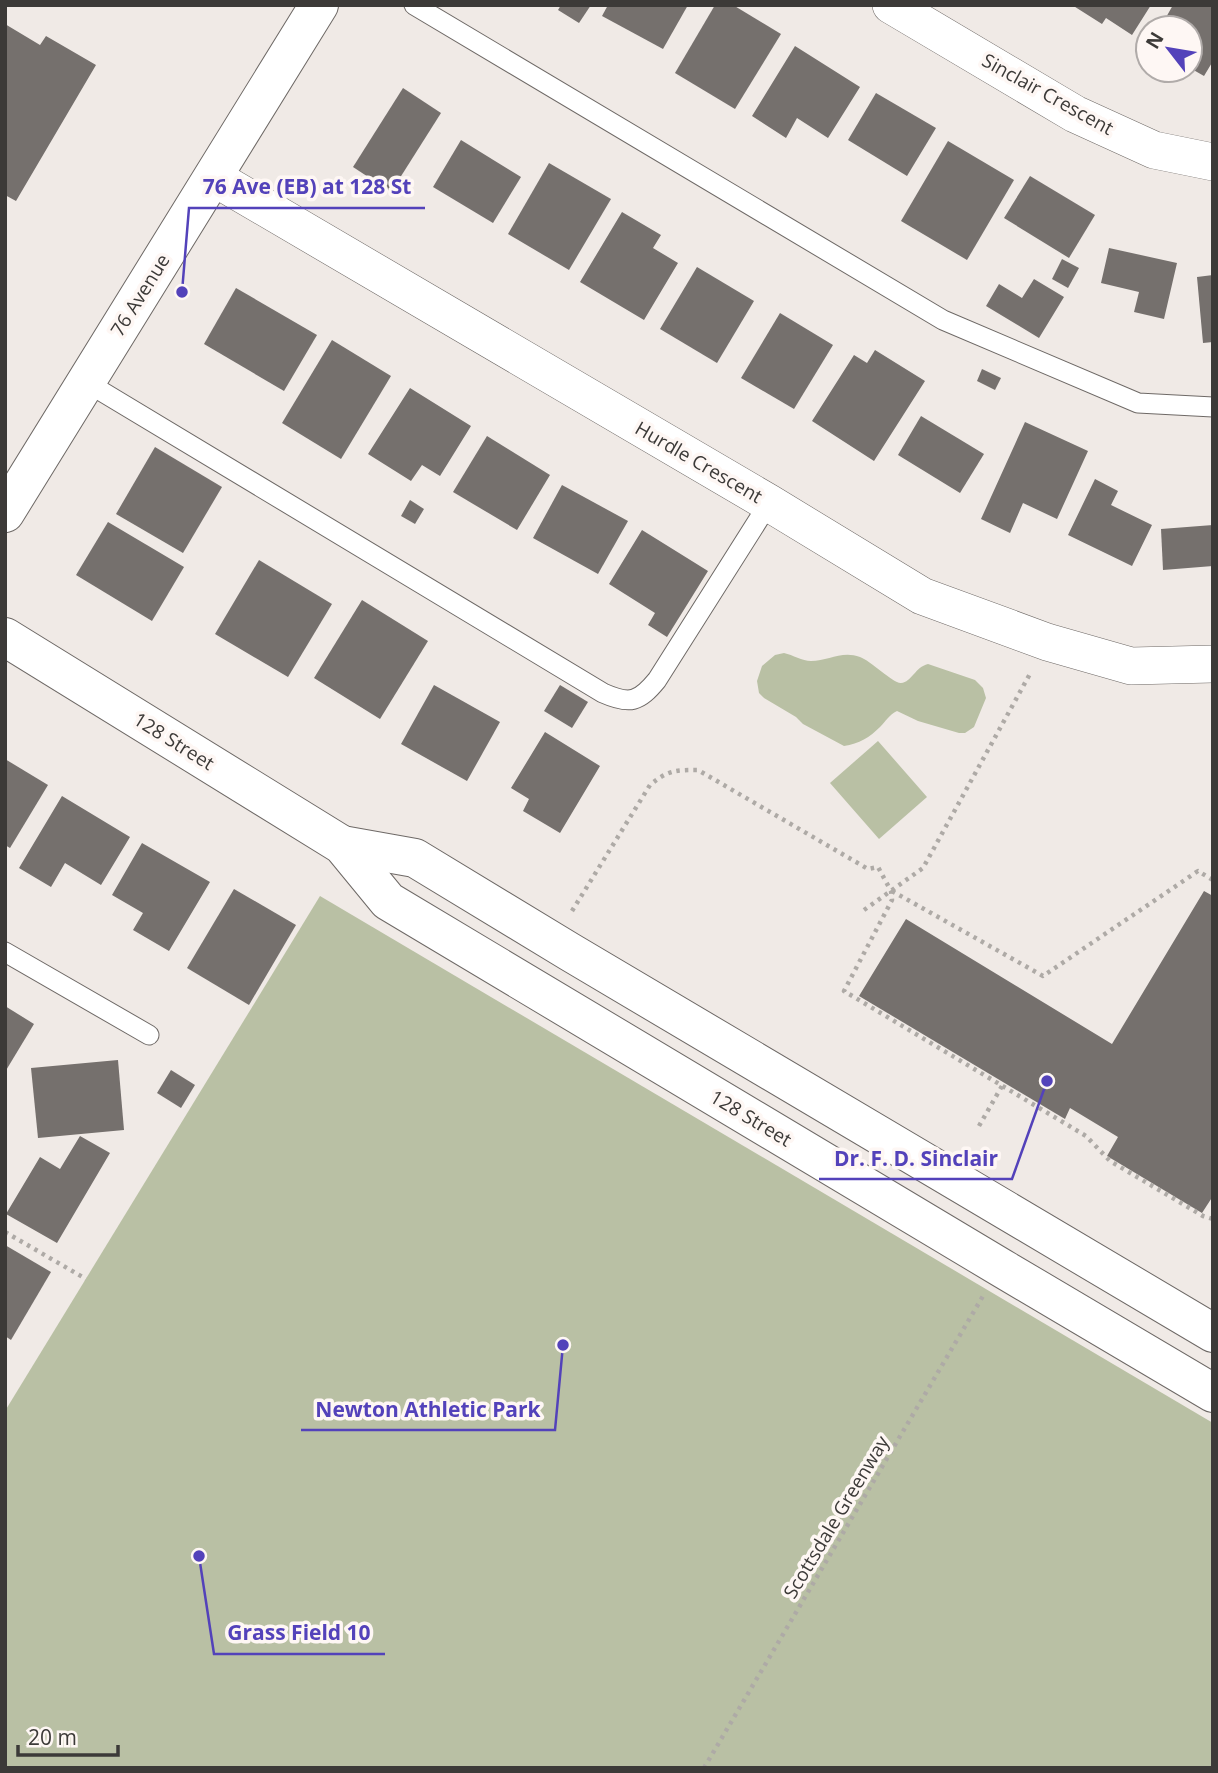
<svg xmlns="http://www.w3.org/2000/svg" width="1218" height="1773" font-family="'Open Sans',sans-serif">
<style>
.green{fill:#b9c0a4}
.building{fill:#75706d}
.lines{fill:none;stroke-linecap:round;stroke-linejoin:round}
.lane-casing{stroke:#6e6966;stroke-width:21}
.street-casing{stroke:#6e6966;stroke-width:38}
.secondary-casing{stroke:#6e6966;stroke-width:40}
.path{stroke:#aeaaa6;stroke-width:4.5;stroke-dasharray:3.5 5;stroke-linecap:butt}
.lane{stroke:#fff;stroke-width:19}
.street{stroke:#fff;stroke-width:37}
.secondary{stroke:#fff;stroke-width:38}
.labels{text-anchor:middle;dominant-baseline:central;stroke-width:7;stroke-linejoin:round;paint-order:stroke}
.street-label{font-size:19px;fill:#3c3a38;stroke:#fef7f4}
.leader{fill:none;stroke:#5342ba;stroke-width:2.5}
.callout-dot{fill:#5342ba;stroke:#fef7f4;stroke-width:2.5}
.callout-label{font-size:21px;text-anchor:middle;font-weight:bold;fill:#5342ba;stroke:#fef7f4;stroke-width:7;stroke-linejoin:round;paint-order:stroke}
</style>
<rect width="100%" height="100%" fill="#f0eae6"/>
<g class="green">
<path d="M784,653c9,2 18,8 27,8 17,0 31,-11 49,-4 11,4 34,27 41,26 11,-1 14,-16 27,-19l47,16 8,8 3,10 -12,29 -9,6h-6l-41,-12 -21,-10c-8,4 -11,10 -17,16 -10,10 -21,17 -36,19l-41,-22 -7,-7 -32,-19 -5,-5 -2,-12 5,-15 13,-11z"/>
<path d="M878,741l49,56 -48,42 -49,-56z"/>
<path d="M320,896l893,527v345h-1208v-357z"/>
</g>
<g class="building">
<path d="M561,5h30l-12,18 -21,-13z"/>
<path d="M608,5h80l-25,44 -61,-33z"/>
<path d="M715,5h18l48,29 -46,75 -60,-36z"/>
<path d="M1072,5h79l-19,30 -26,-17 -4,6z"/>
<path d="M1173,5h36l4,2v54l-9,15 -14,-8v-40h-30z"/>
<path d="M5,24l35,21 6,-9 50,29 -80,136 -11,-6z"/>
<path d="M795,46l65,41 -32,51 -31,-20 -11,20 -34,-22z"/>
<path d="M403,88l38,25 -50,79 -38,-25z"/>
<path d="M876,93l60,35 -29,48 -59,-36z"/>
<path d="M461,140l60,37 -28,46 -60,-36z"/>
<path d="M948,141l66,39 -47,80 -66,-39z"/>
<path d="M549,163l62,36 -42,71 -61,-36z"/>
<path d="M1030,176l65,39 -26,43 -65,-40z"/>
<path d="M622,212l39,23 -8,13 25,15 -34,57 -64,-38z"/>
<path d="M1109,248l68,15 -13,56 -30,-7 5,-20 -38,-9z"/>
<path d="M1062,259l17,9 -11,20 -16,-9z"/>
<path d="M697,267l57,34 -37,62 -57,-34z"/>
<path d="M1213,275v67l-10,1 -6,-66z"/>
<path d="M1034,279l30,18 -25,41 -53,-32 13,-22 23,14z"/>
<path d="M236,288l81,47 -33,56 -80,-47z"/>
<path d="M780,313l53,32 -39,64 -53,-31z"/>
<path d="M332,340l59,36 -50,83 -59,-36z"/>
<path d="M875,350l50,31 -51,80 -62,-40 42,-66 13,8z"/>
<path d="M982,369l19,9 -6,12 -18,-9z"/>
<path d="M410,388l61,38 -31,50 -18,-11 -11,16 -43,-27z"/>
<path d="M921,416l63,38 -24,39 -62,-38z"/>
<path d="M1025,422l63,29 -31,68 -34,-16 -13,30 -29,-14z"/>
<path d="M487,436l63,39 -33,55 -64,-38z"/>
<path d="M155,447l67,40 -39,66 -67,-39z"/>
<path d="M1095,479l23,12 -7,14 41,20 -20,41 -64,-31z"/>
<path d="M562,485l66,36 -30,53 -65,-36z"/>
<path d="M410,500l14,9 -9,15 -14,-8z"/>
<path d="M108,522l76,45 -32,54 -76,-46z"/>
<path d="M1213,525v41l-50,4 -2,-41z"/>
<path d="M642,530l66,41 -41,66 -19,-12 7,-12 -46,-29z"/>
<path d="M259,560l73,44 -44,73 -73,-43z"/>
<path d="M362,600l66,41 -48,78 -66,-41z"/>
<path d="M434,685l66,37 -33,59 -66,-37z"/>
<path d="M560,685l28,17 -16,26 -28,-17z"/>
<path d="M545,732l55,34 -40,67 -37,-22 6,-12 -18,-11z"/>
<path d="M5,759l43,26 -38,63 -5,-3z"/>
<path d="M62,796l68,41 -29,48 -36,-22 -14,24 -32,-19z"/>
<path d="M142,843l68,39 -41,69 -36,-21 10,-17 -31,-18z"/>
<path d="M234,889l62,36 -47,80 -62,-37z"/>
<path d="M1204,891l9,5v300l-11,17 -95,-57 11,-19 -48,-29 -5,11 -206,-123 47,-77 206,125z"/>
<path d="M5,1006l29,18 -29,48z"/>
<path d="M118,1060l6,70 -86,8 -7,-70z"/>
<path d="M171,1070l24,15 -14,23 -24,-15z"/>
<path d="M80,1136l30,17 -53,90 -51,-29 34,-57 20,12z"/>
<path d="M5,1245l46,27 -40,68 -6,-4z"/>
</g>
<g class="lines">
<g class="lane-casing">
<g id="lane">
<path d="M414,5l529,315 195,83 75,4"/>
<path d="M86,382l517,311c27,12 36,9 54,-13l112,-177"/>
<path d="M5,952l144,83"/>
</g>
</g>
<g class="street-casing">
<g id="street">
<path d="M891,5l184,109 79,36 59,12"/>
<path d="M213,177l556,326 153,93 125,46 84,24 82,-2"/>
</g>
</g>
<g class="secondary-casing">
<g id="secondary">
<path d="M5,513l314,-508"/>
<path d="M5,637l337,208 46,56 612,366 213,126"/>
<path d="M342,845l73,13 155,94 643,381"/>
</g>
</g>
<g class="path">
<path d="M892,891l151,85 155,-105 15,9"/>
<path d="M864,910l59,-42 108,-196"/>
<path d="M572,911l78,-126c18,-15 26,-15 48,-15l170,99 10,-2 13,24 1,9 -48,91 242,145 24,25 93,55 10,3"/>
<path d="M979,1126l23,-40"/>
<path d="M5,1232l81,47"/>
<path d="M704,1768l279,-472"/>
</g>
<use href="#lane" class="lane"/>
<use href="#street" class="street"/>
<use href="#secondary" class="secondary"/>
</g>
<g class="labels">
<g class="street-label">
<text transform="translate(1048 94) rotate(29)">Sinclair Crescent</text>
<text transform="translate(140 295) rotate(-58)">76 Avenue</text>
<text transform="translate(699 462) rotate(30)">Hurdle Crescent</text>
<text transform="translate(174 741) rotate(32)">128 Street</text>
<text transform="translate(751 1118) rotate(31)">128 Street</text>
<text transform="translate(836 1517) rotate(-59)">Scottsdale Greenway</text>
</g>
</g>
<path class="leader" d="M182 292L189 208H425M1047 1081L1012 1179H819M563 1345L555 1430H301M199 1556L214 1654H385"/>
<g class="callout-dot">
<circle cx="182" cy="292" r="7"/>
<circle cx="1047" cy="1081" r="7"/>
<circle cx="563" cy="1345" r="7"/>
<circle cx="199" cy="1556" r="7"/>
</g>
<g class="callout-label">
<text x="307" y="194">76 Ave (EB) at 128 St</text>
<text x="916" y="1166">Dr. F. D. Sinclair</text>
<text x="428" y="1417">Newton Athletic Park</text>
<text x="299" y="1640">Grass Field 10</text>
</g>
<rect width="1218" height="1773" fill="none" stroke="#3c3a38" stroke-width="14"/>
<g transform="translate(1169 49) rotate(301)"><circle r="33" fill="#fef7f4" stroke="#b0aba9" stroke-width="2"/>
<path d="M0-5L12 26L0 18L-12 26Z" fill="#5342ba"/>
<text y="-10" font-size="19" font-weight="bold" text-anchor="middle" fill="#3c3a38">N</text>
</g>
<path d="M18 1745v10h100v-10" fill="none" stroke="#3c3a38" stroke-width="3.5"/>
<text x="28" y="1745" font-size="21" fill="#3c3a38" stroke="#fef7f4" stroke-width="5" paint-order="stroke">20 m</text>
</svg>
